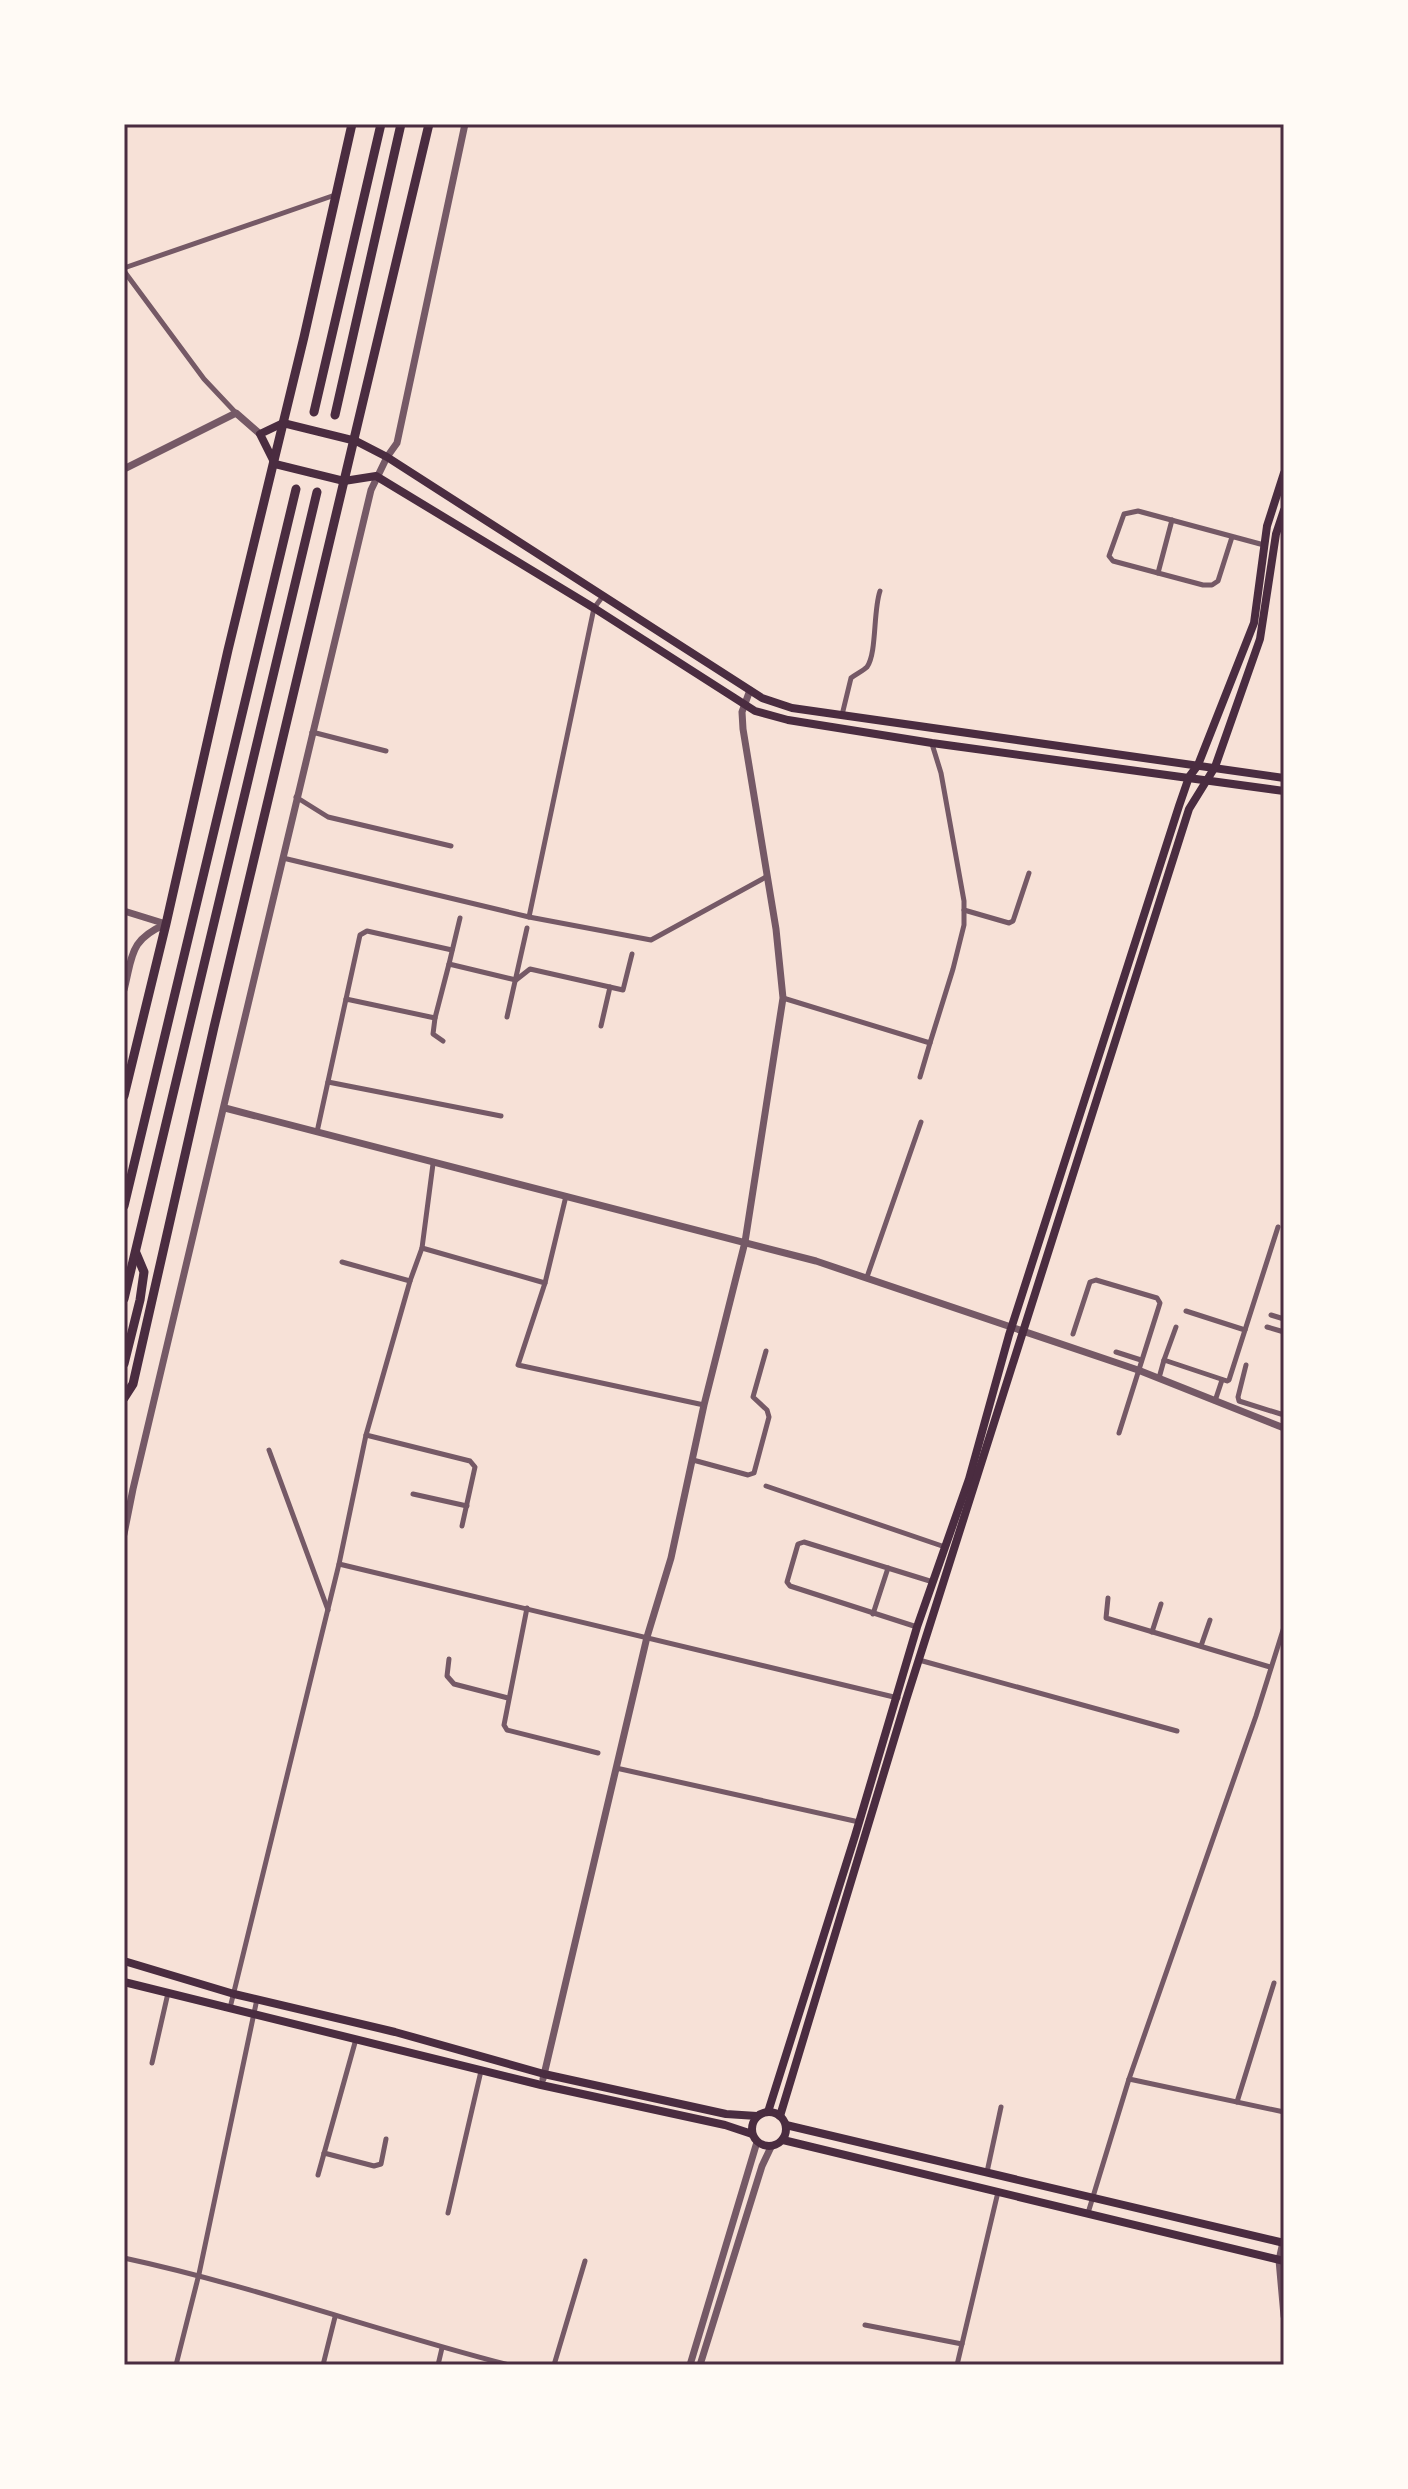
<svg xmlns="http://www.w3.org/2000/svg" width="1408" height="2489" font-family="Inter,sans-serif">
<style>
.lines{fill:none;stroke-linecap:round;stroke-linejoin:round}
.minor{stroke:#755966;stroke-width:5}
.tertiary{stroke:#755966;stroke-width:7}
.secondary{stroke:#4a2c40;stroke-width:8}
.primary{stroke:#4a2c40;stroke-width:9}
.trunk{stroke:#4a2c40;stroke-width:9}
.neatline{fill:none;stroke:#4a2c40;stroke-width:3}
</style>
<rect width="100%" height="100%" fill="#f7e1d7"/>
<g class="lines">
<g class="minor">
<path d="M124,268l211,-73"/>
<path d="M124,271l80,108 32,34"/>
<path d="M1232,537l-14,44 -6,4h-9l-90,-24 -4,-5 15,-42 14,-3 126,34"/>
<path d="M1158,573l14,-53"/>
<path d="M842,715l9,-37c5,-4 12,-7 16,-11 10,-14 6,-56 13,-76"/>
<path d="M312,732l74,19"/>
<path d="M296,797l32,20 123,29"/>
<path d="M283,858l246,59 65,-309 9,-12"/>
<path d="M964,910l45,13 4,-2 16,-48"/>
<path d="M529,917l122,23 115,-63"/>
<path d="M449,964l11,-46"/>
<path d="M783,998l147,45 23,-74 11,-44v-24l-23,-128 -9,-29"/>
<path d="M346,999l14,-64 7,-4 85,19"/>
<path d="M507,1017l20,-89"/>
<path d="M435,1018l-2,16 10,7"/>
<path d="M601,1026l9,-39"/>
<path d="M920,1077l10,-34"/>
<path d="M328,1082l173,34"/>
<path d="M317,1132l29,-133 89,19 14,-54 67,16 14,-11 93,21 9,-36"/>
<path d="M566,1196l-21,87 -27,82 186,40"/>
<path d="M422,1248l123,35"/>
<path d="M342,1262l68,19"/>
<path d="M867,1277l54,-155"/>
<path d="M1186,1311l59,19"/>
<path d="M1271,1315l13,4"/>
<path d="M1267,1327l17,5"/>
<path d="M1073,1334l17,-52 6,-2 61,18 3,5 -41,130"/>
<path d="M1116,1352l25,8"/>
<path d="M1164,1360l12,-33"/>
<path d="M1246,1365l-8,32 1,4 45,14"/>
<path d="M1159,1378l5,-18 63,21 2,-1 49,-153"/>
<path d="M1215,1401l7,-21"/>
<path d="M366,1435l104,26 5,6 -13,59"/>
<path d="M269,1450l59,160"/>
<path d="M693,1460l55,15 6,-2 15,-56 -2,-7 -14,-13 13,-46"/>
<path d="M766,1486l179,61"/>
<path d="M413,1494l54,12"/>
<path d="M339,1564l559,134"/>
<path d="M1108,1598l-2,20 164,49"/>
<path d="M527,1608l-23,117 3,5 91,23"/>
<path d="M873,1614l15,-46"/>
<path d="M917,1627l-127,-41 -3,-4 11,-38 6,-2 129,40"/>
<path d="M1152,1632l9,-28"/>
<path d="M1201,1646l9,-26"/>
<path d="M449,1659l-2,17 7,8 54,14"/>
<path d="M919,1660l258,71"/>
<path d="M616,1768l243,54"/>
<path d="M230,2008l109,-444 27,-129 44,-154 12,-33 11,-84"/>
<path d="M152,2063l16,-70"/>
<path d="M1129,2079l155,33"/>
<path d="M1237,2102l37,-119"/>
<path d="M324,2153l50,13 7,-2 5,-25"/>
<path d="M987,2172l14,-65"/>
<path d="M318,2175l38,-136"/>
<path d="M448,2213l33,-142"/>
<path d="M1088,2213l41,-134 127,-363 28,-89"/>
<path d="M124,2258c130,28 256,74 385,107"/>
<path d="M865,2325l97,19"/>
<path d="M176,2365l23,-91 58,-275"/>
<path d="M323,2365l12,-48"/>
<path d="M438,2365l4,-17"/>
<path d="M554,2365l31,-104"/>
<path d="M957,2365l41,-173"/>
</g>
<g class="tertiary">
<path d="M124,469l112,-56 24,21"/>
<path d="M124,911l42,13"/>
<path d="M124,990c9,-35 5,-50 42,-66"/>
<path d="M225,1108l591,153 322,109 146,58"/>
<path d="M124,1534l9,-45c80,-333 156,-666 238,-999l16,-33 10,-14 68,-319"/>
<path d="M543,2079l104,-442 24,-79 33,-153 41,-163 38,-244 -7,-69 -33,-200 -1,-17 8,-22"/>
<path d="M1283,2242l-4,18 5,56"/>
<path d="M690,2365l67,-223"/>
<path d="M700,2365l62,-199 9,-19"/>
</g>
<g class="secondary">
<path d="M1284,778l-492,-70 -30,-10 -375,-241 -31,-16 -73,-18 -23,11 15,30 69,17 32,-5 218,132 161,103 33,9 144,23 352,48"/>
<path d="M124,1961l110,33 161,38 149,42 182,40 31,2"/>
<path d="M124,1982l417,103 184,40 27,9"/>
<circle cx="769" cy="2129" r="17"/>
<path d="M768,2112l87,-276 62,-209 52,-148 40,-144 170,-529 10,-29 9,-12 56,-142 13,-97 17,-53"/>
<path d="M780,2116l126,-416 283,-891 26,-42 45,-128 16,-105 8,-24"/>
<path d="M786,2125l498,118"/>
<path d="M783,2140l501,121"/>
</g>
<g class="primary">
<path d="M124,1096l42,-172 62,-274 76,-313 48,-213"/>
<path d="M124,1364l16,-64 4,-28 -8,-19"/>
<path d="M124,1398l9,-14 81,-357 215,-903"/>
</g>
<g class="trunk">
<path d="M314,412l67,-288"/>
<path d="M335,415l66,-291"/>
<path d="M124,1206l172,-717"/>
<path d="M124,1299l193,-807"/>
</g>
</g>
<rect width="1408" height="2489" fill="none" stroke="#fffaf5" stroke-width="252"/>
<rect x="126" y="126" width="1156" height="2237" class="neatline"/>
</svg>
